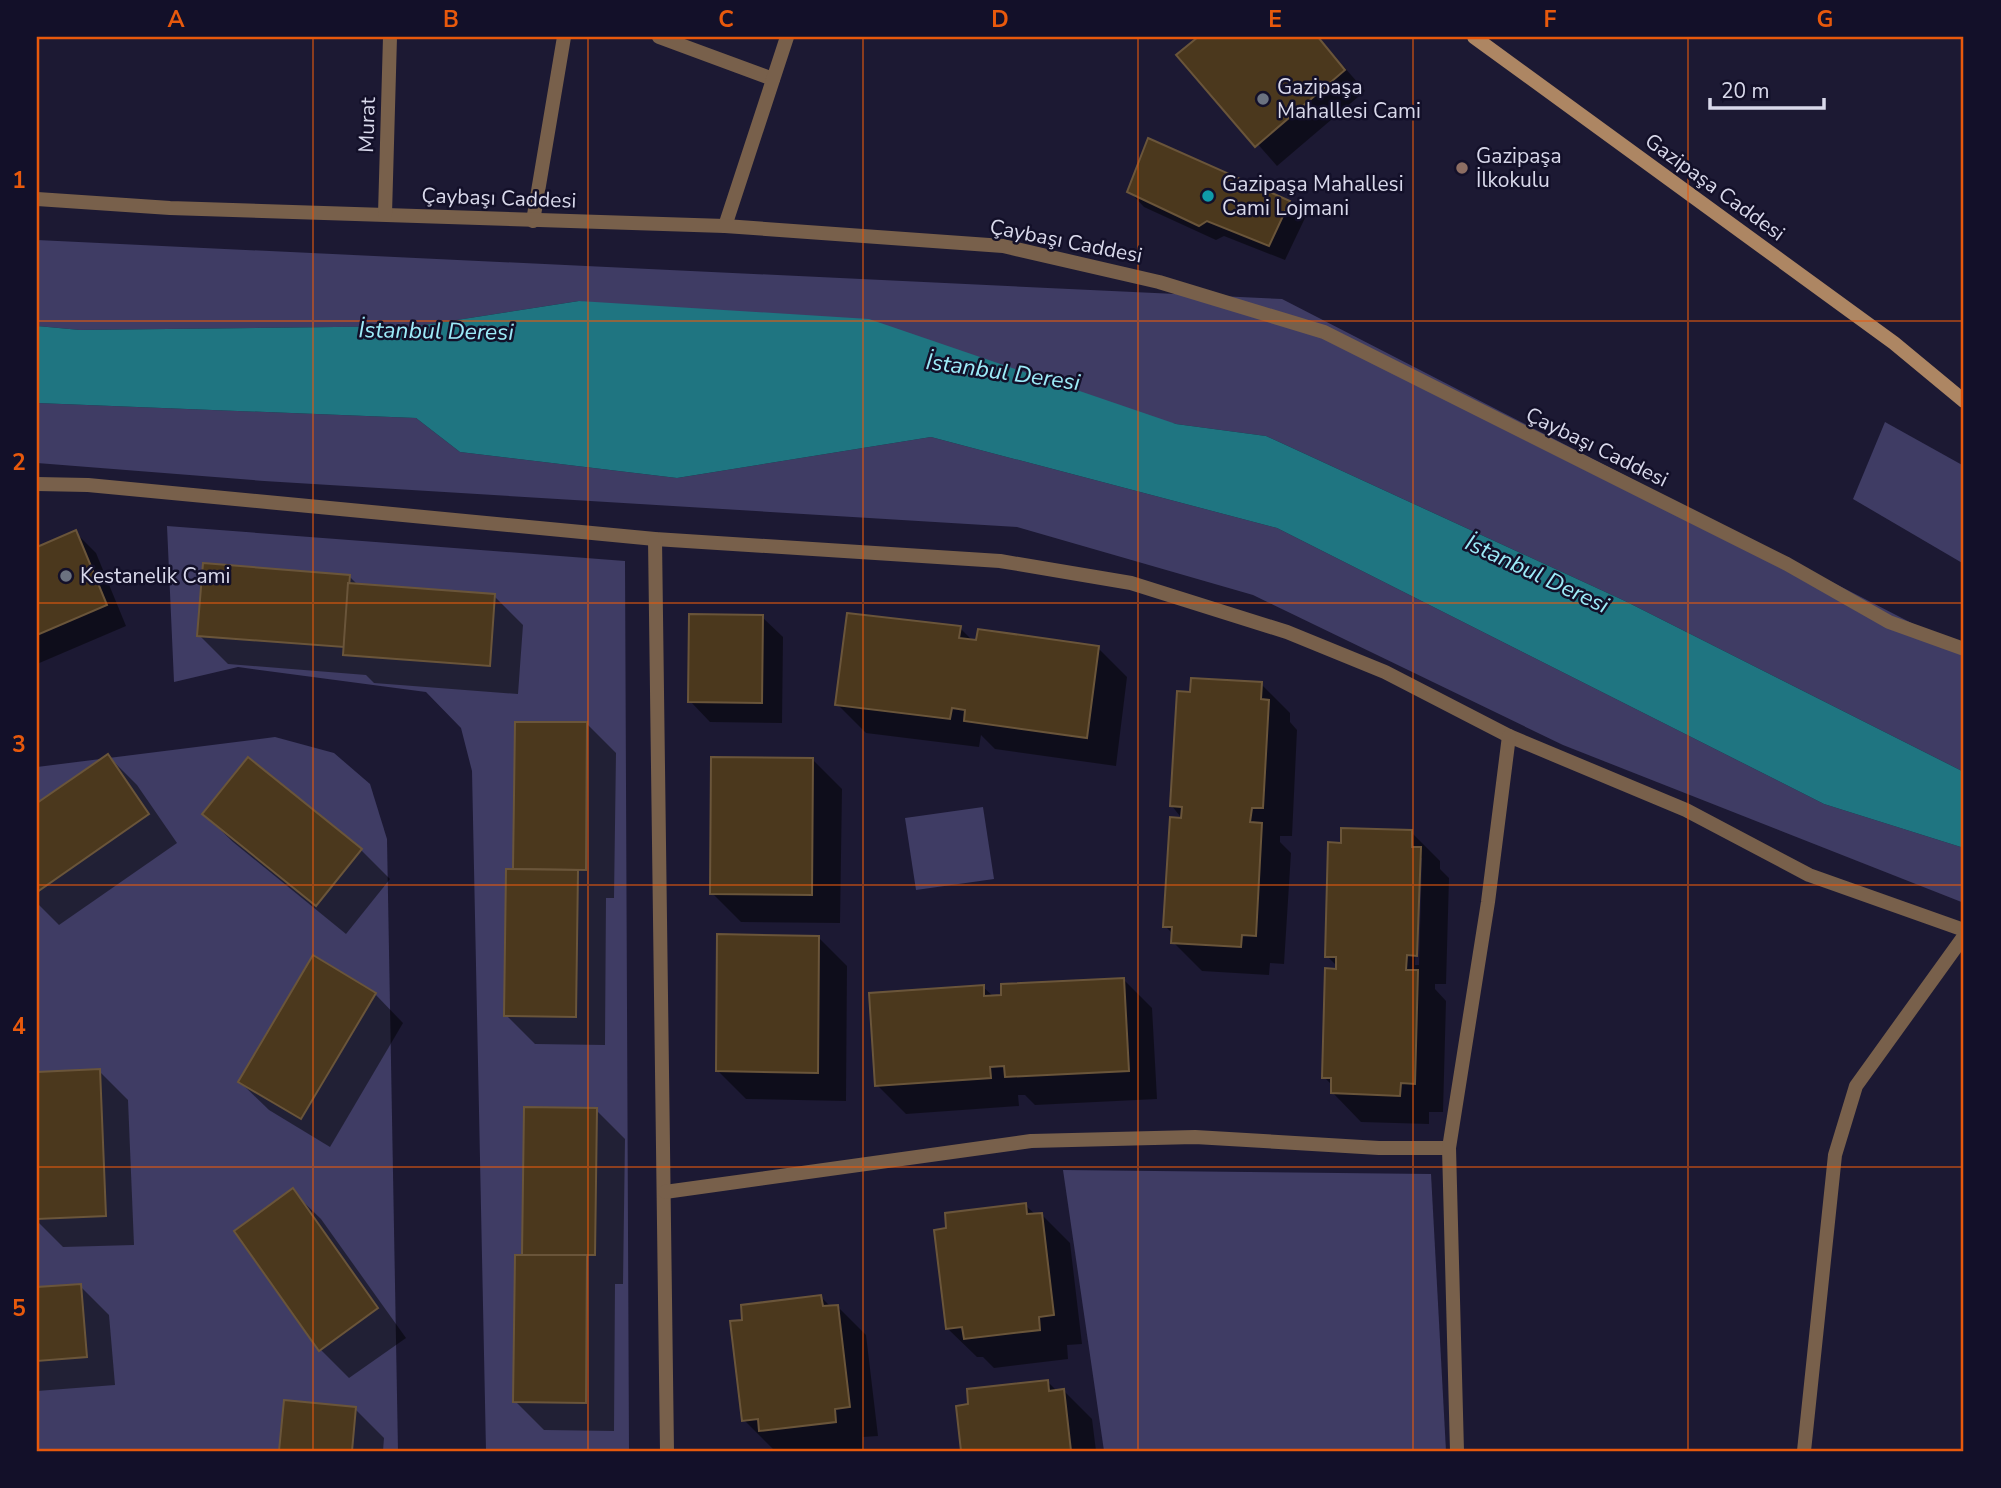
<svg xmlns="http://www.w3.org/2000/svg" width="2001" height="1488" font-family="'Nunito Sans',sans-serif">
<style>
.green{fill:#3f3c64}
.water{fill:#1f7581}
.shadow{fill:#0007;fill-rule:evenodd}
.building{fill:#4b381d;stroke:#6a553a;stroke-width:2}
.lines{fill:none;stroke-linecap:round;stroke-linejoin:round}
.lane{stroke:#78604b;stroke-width:14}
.street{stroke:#78604b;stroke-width:14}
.secondary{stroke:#ad8663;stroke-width:14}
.grid{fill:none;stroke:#e8590c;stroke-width:2;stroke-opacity:0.55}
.worship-dot{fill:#6b7280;stroke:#131029;stroke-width:2.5}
.education-dot{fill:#8d6e63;stroke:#131029;stroke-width:2.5}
.culture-dot{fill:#0f9aa8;stroke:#131029;stroke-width:2.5}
.labels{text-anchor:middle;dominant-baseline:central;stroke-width:5;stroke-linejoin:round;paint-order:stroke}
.poi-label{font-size:21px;fill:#d9d9eb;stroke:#131029;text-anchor:start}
.street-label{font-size:21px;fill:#d9d9eb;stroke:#131029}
.water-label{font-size:23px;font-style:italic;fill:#9debf8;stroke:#131029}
.neatline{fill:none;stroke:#e8590c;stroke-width:2.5}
.grid-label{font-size:23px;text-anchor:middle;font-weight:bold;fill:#e8590c}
</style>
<rect width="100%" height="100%" fill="#1c1933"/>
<g class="green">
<path d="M37,240l1245,59 682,351v122l-339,-171 -359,-165 -90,-12 -597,-123 -161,25 -338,4 -43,-4z"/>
<path d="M37,403l379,15 44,34 217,26 254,-41 346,91 547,276 140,44v55l-401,-158 -310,-150 -236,-68 -753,-46 -227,-18z"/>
<path d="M1885,422l79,44v98l-111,-65z"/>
<path d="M167,526l458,35 4,890h-143l-14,-680 -11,-43 -35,-36 -188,-25 -64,15z"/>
<path d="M275,737l59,16 36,31 17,55 11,612h-361v-684z"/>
<path d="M983,807l11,72 -78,11 -11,-72z"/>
<path d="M1063,1170l368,4 15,277h-342z"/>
</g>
<path class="water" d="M579,301l290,18 307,105 90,12 359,165 339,171v76l-140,-44 -547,-276 -346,-91 -254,41 -217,-26 -44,-34 -379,-15v-77l43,4 338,-4z"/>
<g class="shadow">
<path d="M1200,37h118l47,54 -88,75 -98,-111z"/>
<path d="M1129,191l160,11 16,16 -20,42 -61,-24 -8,4 -72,-33z"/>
<path d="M75,532l21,21 30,73 -89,38v-115z"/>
<path d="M349,576l9,9 136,11 29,29 -5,69 -144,-11 -8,-8 -138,-11 -29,-29z"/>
<path d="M762,617l21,20 -1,86 -72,-1 -20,-21z"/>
<path d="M960,628l13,13 125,7 29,29 -11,89 -121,-17 -14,-14 -2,12 -113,-14 -29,-29z"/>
<path d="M1261,684l29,29v9l7,8 -5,106h-12v6l11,11 -7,111 -14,-1 -1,12 -67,-4 -29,-29 1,-7 -9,-9 18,-106 -11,-14 20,-112z"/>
<path d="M517,723l70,1 29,29 -2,145h-8l-1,147 -70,-1 -29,-29 9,-144z"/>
<path d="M108,756l29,29 40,58 -118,82 -22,-22v-98z"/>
<path d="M248,759l113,91 29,29 -44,55 -113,-92 -29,-28z"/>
<path d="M813,760l29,29 -2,134 -99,-1 -29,-29z"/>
<path d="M1411,832l29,29v8l9,9 -3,106h-11v5l11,12 -3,111h-14v12l-68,-2 -28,-29v-7l-9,-9 14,-110 -11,-11 16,-112zM1419,858h3l-3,107h-4z"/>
<path d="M818,937l29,29 -1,135 -100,-2 -29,-29z"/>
<path d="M1123,979l29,29 5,91 -122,6 -10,-10h-7l1,11 -113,8 -29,-29 106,-98 11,10z"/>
<path d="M375,994l28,29 -73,124 -61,-37 -29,-28z"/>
<path d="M99,1071l29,29 6,145 -71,2 -26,-26v-148z"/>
<path d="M596,1110l29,29 -2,145h-8l-1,147 -70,-1 -29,-29 9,-144z"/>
<path d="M292,1191l29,28 85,119 -57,40 -28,-28z"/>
<path d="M1025,1205l11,10 5,-1 29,29 12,101 -15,1 1,14 -74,9 -11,-11h-6l-29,-28z"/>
<path d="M80,1286l29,29 6,70 -78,6v-102z"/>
<path d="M821,1297l10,10 6,-1 29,29 12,101 -15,1 1,14 -91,-2 -29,-29v-99z"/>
<path d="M1047,1381l10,10 6,-1 29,29 4,32h-133l-5,-44z"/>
<path d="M285,1402l70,7 29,29 -1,13h-102z"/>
</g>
<g class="building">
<path d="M1198,37h120l27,33 -90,77 -79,-92z"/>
<path d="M1148,138l142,63 -21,45 -62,-25 -8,5 -72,-34z"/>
<path d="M76,530l31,75 -70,30v-88z"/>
<path d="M203,563l147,12 -6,72 -147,-11z"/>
<path d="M348,583l147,11 -5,72 -147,-11z"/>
<path d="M847,613l114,13 -2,12 17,2 2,-11 121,17 -12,92 -123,-17 1,-11 -13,-2 -2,11 -115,-14z"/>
<path d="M689,614l74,1 -1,88 -74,-1z"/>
<path d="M1191,678l71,4 -1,17 8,1 -6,108h-11l-2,14 12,1 -6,113 -14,-1 -1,12 -70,-4 1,-16h-9l7,-110 11,1 1,-11 -12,-1 7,-115 13,1z"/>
<path d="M515,722h72l-1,148 -73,-1z"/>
<path d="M108,754l41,60 -112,78v-89z"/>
<path d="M248,757l114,92 -46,57 -114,-92z"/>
<path d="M711,757l102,1 -1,137 -102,-1z"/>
<path d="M1341,828l71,2v17h9l-4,109 -10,-1 -1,15h12l-3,114 -14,-1 -1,13 -69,-3v-15h-9l3,-110 11,1v-12h-11l3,-115 13,1z"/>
<path d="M506,869l72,1 -2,147 -72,-1z"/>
<path d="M717,934l102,2 -1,137 -102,-2z"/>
<path d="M313,955l63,38 -75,126 -63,-37z"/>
<path d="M1124,978l5,93 -124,6 -1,-11 -14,1 1,11 -116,8 -6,-93 115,-8v11l17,-1v-11z"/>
<path d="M100,1069l6,147 -69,3v-147z"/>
<path d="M524,1107l73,1 -2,147h-73z"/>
<path d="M293,1188l85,120 -59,43 -85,-120z"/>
<path d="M1026,1203l1,11 15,-1 12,102 -15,2 1,13 -76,9 -2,-12 -16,2 -12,-99 12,-2 -1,-15z"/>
<path d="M515,1255h72l-1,148 -73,-1z"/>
<path d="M81,1284l6,73 -50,4v-74z"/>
<path d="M821,1295l2,11 15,-1 12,102 -15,2 1,13 -77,9 -1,-12 -16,2 -12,-100 12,-1 -1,-15z"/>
<path d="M1048,1380l1,11 15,-2 7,62h-110l-5,-45 12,-2 -1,-15z"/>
<path d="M284,1400l72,7 -4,44h-73z"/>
</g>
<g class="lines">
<g class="lane">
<path d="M659,37l114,42"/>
<path d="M533,221l31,-184"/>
<path d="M725,226l62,-189"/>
</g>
<g class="street">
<path d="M37,199l133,9 555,18 278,20 156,36 165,50 463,232 102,58 75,27"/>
<path d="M385,214l5,-177"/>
<path d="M37,484l51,1 567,54 345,22 131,22 156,49 98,40 124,64 177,74 123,65 155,55"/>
<path d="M655,539l12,912"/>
<path d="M665,1192l366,-51 164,-4 184,11h70"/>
<path d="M1457,1451l-8,-303 39,-246 21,-166"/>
<path d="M1804,1451l31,-296 21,-69 108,-150"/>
</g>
<path class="secondary" d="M1474,37l420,306 70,58"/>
</g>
<path class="grid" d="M313,37v1414M588,37v1414M863,37v1414M1138,37v1414M1413,37v1414M1688,37v1414M37,321h1927M37,603h1927M37,885h1927M37,1167h1927"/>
<g class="worship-dot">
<circle cx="1263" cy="99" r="7"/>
<circle cx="66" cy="576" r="7"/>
</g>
<circle class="education-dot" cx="1462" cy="168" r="7"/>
<circle class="culture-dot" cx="1208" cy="196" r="7"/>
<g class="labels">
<g class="poi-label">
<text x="1277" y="87">Gazipaşa<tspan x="1277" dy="24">Mahallesi Cami</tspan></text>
<text x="1476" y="156">Gazipaşa<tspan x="1476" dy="24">İlkokulu</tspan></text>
<text x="1222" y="184">Gazipaşa Mahallesi<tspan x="1222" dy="24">Cami Lojmani</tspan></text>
<text x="80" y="576">Kestanelik Cami</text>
</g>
<g class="street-label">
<text transform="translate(367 125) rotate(-88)">Murat</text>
<text transform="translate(1715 187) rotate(36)">Gazipaşa Caddesi</text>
<text transform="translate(499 198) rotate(2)">Çaybaşı Caddesi</text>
<text transform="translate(1066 241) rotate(11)">Çaybaşı Caddesi</text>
<text transform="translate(1597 447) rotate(26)">Çaybaşı Caddesi</text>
</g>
<g class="water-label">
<text transform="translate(436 331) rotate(1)">İstanbul Deresi</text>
<text transform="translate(1003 372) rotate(8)">İstanbul Deresi</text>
<text transform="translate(1537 574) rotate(25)">İstanbul Deresi</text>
</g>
</g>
<rect width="2001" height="1488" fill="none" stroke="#131029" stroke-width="77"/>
<path d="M1710 98v10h114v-10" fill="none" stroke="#d9d9eb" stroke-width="3.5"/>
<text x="1721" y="98" font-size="21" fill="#d9d9eb" stroke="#131029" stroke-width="5" paint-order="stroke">20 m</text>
<rect x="38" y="38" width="1924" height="1412" class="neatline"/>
<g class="grid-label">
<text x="176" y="27">A</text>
<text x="451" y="27">B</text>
<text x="726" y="27">C</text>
<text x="1000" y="27">D</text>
<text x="1275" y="27">E</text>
<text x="1550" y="27">F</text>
<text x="1825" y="27">G</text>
<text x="19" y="188">1</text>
<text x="19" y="470">2</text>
<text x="19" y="752">3</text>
<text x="19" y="1034">4</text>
<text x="19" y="1316">5</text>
</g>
</svg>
